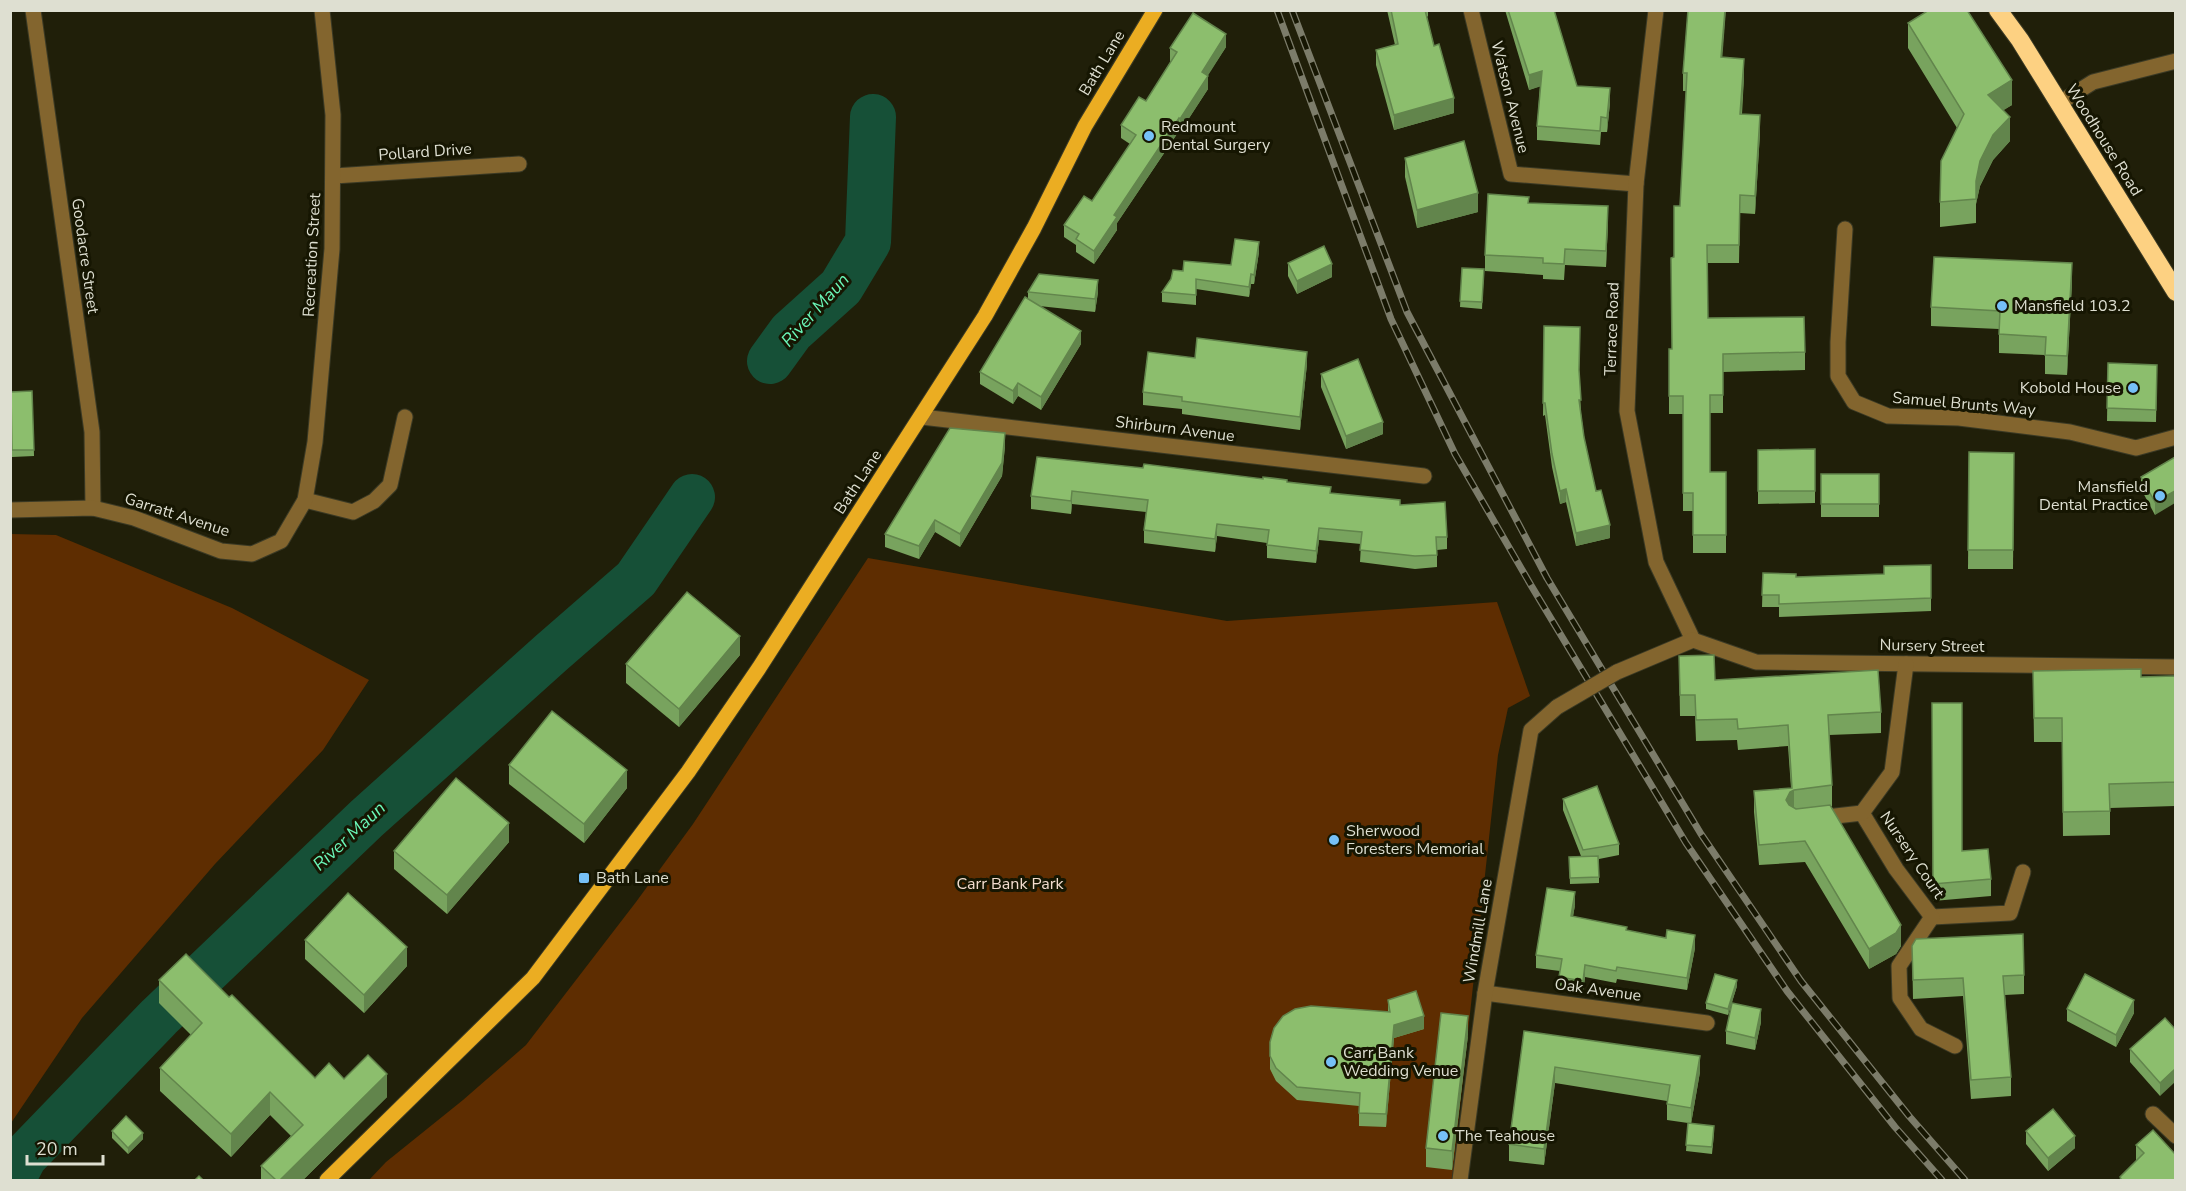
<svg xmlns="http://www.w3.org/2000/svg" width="2186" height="1191" font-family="'Nunito Sans',sans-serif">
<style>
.green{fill:#5e2d01}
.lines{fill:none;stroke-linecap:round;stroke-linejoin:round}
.river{stroke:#165037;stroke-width:46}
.minor-casing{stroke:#3b3a25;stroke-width:17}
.major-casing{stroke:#3b3a25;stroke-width:17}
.highway-casing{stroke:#3b3a25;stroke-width:20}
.minor{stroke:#83652e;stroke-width:15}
.major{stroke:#ebad22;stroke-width:15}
.highway{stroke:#fdd182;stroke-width:18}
.rail-casing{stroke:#7c7c6a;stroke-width:7}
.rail{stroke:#161602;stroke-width:4.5;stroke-dasharray:14;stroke-linecap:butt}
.minor-bridge-casing{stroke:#3b3a25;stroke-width:17;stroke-linecap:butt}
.minor-bridge{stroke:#83652e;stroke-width:15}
.wall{fill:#78a35e}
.shaded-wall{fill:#62854c}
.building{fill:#8cbe6d;stroke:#62854c;stroke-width:1.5}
.poi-dot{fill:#76c0f7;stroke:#161602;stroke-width:2}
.labels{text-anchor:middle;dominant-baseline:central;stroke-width:6;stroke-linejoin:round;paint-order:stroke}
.street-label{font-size:16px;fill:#dedfd1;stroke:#161602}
.poi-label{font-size:16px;fill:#dedfd1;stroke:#161602;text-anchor:start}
.park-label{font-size:16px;fill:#f2dcce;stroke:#161602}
.water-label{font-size:18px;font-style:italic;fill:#6af6b8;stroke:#161602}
</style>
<rect width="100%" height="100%" fill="#201f09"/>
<g class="green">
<path d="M11,534l45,1 176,73 137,72 -46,70 -108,114 -133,154 -71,105z"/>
<path d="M868,558l359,63 270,-19 33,94 -22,12 -10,47 -46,425h-1083l17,-18 77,-62 63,-55 110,-143 57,-78z"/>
</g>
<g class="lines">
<g class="river">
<path d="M770,361l21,-29 50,-45 27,-45 5,-125"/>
<path d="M12,1180l12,-23 135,-140 207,-198 185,-166 85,-74 56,-82"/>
</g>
<g class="minor-casing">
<g id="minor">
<path d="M33,10l59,422 1,76"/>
<path d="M1471,10l40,164 125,10"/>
<path d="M1656,10l-20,174 -9,227 29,151 37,78"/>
<path d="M2058,104l35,-22 83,-21"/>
<path d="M334,176l185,-12"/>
<path d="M1845,229l-7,113v34l16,26 34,14 71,2 111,14 66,16 40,-11"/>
<path d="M922,417l502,59"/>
<path d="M305,500l48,12 21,-11 16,-16 15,-68"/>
<path d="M10,510l83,-2 41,10 87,33 31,3 29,-13 24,-41 10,-58 17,-193 1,-134 -11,-105"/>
<path d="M1693,640l63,22 420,5"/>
<path d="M1617,672l76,-32"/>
<path d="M1862,813l34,56 36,48 78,-4 13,-41"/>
<path d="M1818,818l44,-5 30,-41 14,-108"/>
<path d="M1932,917l-33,49 1,32 21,31 34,17"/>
<path d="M1485,993l222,30"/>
<path d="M2153,1114l23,22"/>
<path d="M1460,1180l25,-187 46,-263 26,-23"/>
</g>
</g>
<g class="major-casing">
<path id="major" d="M327,1180l206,-202 155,-206 71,-104 226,-352 49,-88 51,-102 70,-116"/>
</g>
<g class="highway-casing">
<path id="highway" d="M1998,10l22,30 156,252"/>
</g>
<use href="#minor" class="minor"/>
<use href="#major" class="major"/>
<use href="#highway" class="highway"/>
<g class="rail-casing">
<g id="rail">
<path d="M1277,10l114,309 64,135 77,133 154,256 101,148 108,136 47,53"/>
<path d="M1292,10l115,302 140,266 154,256 100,147 108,135 56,64"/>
</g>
</g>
<use href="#rail" class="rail"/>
<g class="minor-bridge-casing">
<path id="minor-bridge" d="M1557,707l60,-35"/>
</g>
<use href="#minor-bridge" class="minor-bridge"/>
</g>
<g class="wall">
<path d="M1387,10h41v6l-1,1 7,29 20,67 -60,17 -18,-65v-15l19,-5z"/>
<path d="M1505,10h49l23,76 33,17 -3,29h-6l-1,13 -63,-5v-14l3,-40 -11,4z"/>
<path d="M1908,23l104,82 -9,5 7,31 -17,19 -13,26 -4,18v19l-36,4v-25l17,-74 -49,-80z"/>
<path d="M1226,47l-19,29 1,13 -28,43 -1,-1 -62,92v7l-23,34 -18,-12v-7l-12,-8v-12l28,-24 38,-57 -9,-6v-13l25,-24 25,-40h-1v-13z"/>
<path d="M1723,57l21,20 -2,37 18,19 -5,81 -15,-1 -1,50h-32l1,55 97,34v18l-82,2v41h-13v59h16v81h-33v-42h-10v-97h-14v-65h3l2,-92 6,-51 6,-115h-3v-18z"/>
<path d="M1405,158l73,54 -61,16 -12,-51z"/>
<path d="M1529,203l79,19 -2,45 -41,-2 -1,15 -21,-1v-4l-58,-4v-16z"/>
<path d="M1259,252l-5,32h-3l-2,13 -53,-8v16l-34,-3v-10l21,-21 48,-6z"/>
<path d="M1288,263l44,14 -35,17 -9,-18z"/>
<path d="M1462,268l22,1 -2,40 -22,-2z"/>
<path d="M2072,282l-5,93 -22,-1v-19l-46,-2v-24l-68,-3v-19z"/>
<path d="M1028,292h70l-3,20 -56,-6 42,38 -40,66 -23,-14 -5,8 -33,-20v-12l48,-73z"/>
<path d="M1544,326l35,47 2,40 3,24 12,54 14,47 -34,8 -10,-44 -6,2 -8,-37 -7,-52 -2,1z"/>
<path d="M1195,358l112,6 -7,66 -118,-16v-5l-39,-4v-13z"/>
<path d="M2108,363l49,2 -1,57 -49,-1z"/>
<path d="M1321,374l62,60 -37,15 -25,-62z"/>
<path d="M32,391l2,65 -22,1 -1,-65z"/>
<path d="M1005,446l-3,30 -42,71 -25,-15 -16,27 -34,-12v-13z"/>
<path d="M1815,449v54l-57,1v-54z"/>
<path d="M1969,452l45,1 -1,116h-45z"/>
<path d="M2175,457l-20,58 -14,-26v-12z"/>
<path d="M1143,468l144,14 44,11 69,12 47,32v12l-10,1v17l-22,2 -55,-7 1,-18 -42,-4 -3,23 -49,-5v-15l-50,-7 -2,16 -71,-9v-13l2,-18 -74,-8 -1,10 -40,-5v-13z"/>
<rect x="1821" y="474" width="58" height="43"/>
<path d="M1931,565v46l-152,6v-10h-17l1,-34 33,4 88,-3z"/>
<path d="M740,655l-61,72 -53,-44v-19z"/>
<path d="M1679,656l36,24 166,32v21l-52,2 3,50v21h-1l70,140 -5,8 -27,15 -64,-107 -46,3 -5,-53v-21l37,-3 -3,-42 -50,4 -1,-10 -41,1 -1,-25h-15z"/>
<path d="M2033,671l108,6 34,-1v130l-65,2v27l-47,1 -1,-94h-28z"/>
<path d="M1932,703l30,148 29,28v17l-58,5z"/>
<path d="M509,765l118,23 -43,55 -75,-59z"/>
<path d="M1563,799l56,45v11l-20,4v24l-29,1 -1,-27 12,-1 -18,-46z"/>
<path d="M509,842l-62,72 -53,-45v-18z"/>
<path d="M1575,905l-2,11 122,32 -8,42 -70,-11 -1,4 -31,-6 -2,17 -24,-5 1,-18 -24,-3v-13z"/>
<path d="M305,940l102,26 -43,47 -59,-54z"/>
<path d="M1912,946l112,29v19l-19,1 6,82v19l-40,3 -8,-103 -50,3z"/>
<path d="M159,980l70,17 86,81 29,1 43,18 -84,83h-42v-14l30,-30 -21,-21 -39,42 -71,-66v-23l31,-33 -32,-32z"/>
<path d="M1737,986l-9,29 -22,-6v-6z"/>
<path d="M1388,1000l36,29 -30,9 -8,89 -27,-1v-20l-62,-6 -21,-19 -6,-12v-27l118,-30z"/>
<path d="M2067,1009l67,4 -18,34 -49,-26z"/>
<path d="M1761,1022l-6,28 -29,-6v-13z"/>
<path d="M2175,1029l-15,67 -30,-34v-13z"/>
<path d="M1524,1031l176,41 -9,52 23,9 -2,21 -26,-3 2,-28 -21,-3v-19l-112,-18 -11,82 -35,-4v-17z"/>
<path d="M1468,1035l-16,135 -26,-3v-19z"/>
<path d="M112,1131l31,8 -15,15 -16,-16z"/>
<path d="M2026,1131l49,17 -27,23 -22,-27z"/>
<path d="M2136,1145l39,9 -55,26v-3l16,-16z"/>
</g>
<g class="shaded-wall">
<path d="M1725,10h1l-5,65v-18z"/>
<path d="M1226,34v13l-24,38v-13z"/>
<path d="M1744,59v18l-4,55v-18z"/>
<path d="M1542,71v15l-13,4v-15z"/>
<path d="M1208,76v13l-28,43v-13z"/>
<path d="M2012,80v25l-24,15v-25z"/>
<path d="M1610,88v15l-3,29v-14z"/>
<path d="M1454,98v15l-60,17v-15z"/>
<path d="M1760,115v18l-5,81v-18z"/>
<path d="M2010,117v24l-17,19 -13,26 -4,18v-23l4,-20 13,-26z"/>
<path d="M1179,118v13l-62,92v7l-23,34v-13l20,-36z"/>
<path d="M1478,193v19l-61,16v-18z"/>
<path d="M1608,206v16l-2,45v-16z"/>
<path d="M1259,242v10l-5,32v-9z"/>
<path d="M2072,263v19l-5,93v-19z"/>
<path d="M1332,264v13l-35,17v-13z"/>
<path d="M1251,274v10l-2,13v-10z"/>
<path d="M1098,280v12l-3,20v-13z"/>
<path d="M1081,331v13l-40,66v-13z"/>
<path d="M1307,352v12l-7,66v-13z"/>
<path d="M1018,383v13l-5,8v-13z"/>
<path d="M1383,422v12l-37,15v-13z"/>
<path d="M1005,433v13l-3,30 -42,71v-13z"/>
<path d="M1566,489v13l-6,2v-13z"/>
<path d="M1072,491v13l-1,10v-13z"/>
<path d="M2175,491v12l-20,12v-13z"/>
<path d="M935,520v12l-16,27v-13z"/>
<path d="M1217,524v12l-2,16v-13z"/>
<path d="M1610,525v13l-34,8v-13z"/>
<path d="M1319,528v12l-3,23v-12z"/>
<path d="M740,636v19l-61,72v-18z"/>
<path d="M627,770v18l-43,55v-19z"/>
<path d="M1794,790v20l-8,10v-20l4,-8z"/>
<path d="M509,823v19l-62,72v-19z"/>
<path d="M1575,892v13l-4,23v-12z"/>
<path d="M1901,925v21l-5,8 -27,15v-20z"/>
<path d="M1695,935v13l-8,42v-12z"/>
<path d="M407,947v19l-43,47v-18z"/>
<path d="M1585,965v12l-2,17v-13z"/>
<path d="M1737,980v6l-9,29v-6z"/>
<path d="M2134,1000v13l-18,34v-12z"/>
<path d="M1761,1009v13l-6,28v-12z"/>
<path d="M1424,1016v13l-30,9 -8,89v-13l8,-89z"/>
<path d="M1468,1016v19l-16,135v-19z"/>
<path d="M1700,1056v16l-9,52v-16z"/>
<path d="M1555,1067v16l-11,82v-16z"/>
<path d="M2175,1069v13l-15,14v-13z"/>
<path d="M387,1074v23l-84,83h-23z"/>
<path d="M270,1092v23l-39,42v-23z"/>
<path d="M143,1133v6l-15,15v-6z"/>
<path d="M2075,1136v12l-27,23v-13z"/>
</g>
<g class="building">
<path d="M1391,10h34l9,36 5,-2 15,54 -60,17 -18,-65 22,-6z"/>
<path d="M1508,10h46l23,76 33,2 -3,30 -6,-1 -1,14 -63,-5 5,-55 -13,4z"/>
<path d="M1688,10h37l-4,47 23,2 -4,55 20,1 -5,81 -15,-1 -1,50h-32l1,73 96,-1 1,35 -82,2v41h-13v77h16v63h-33v-42h-10v-97h-14v-47h3l-1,-91 3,-1v-51h6l7,-133h-4z"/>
<path d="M1929,10h38l45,70 -24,15 22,22 -17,18 -13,26 -4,20v18l-36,3 1,-41 23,-47 -56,-91z"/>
<path d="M1193,13l33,21 -24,38 6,4 -28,43 -1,-1 -65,97 3,2 -23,34 -18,-12 3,-5 -15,-9 20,-29 8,5 44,-66 -15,-10 18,-28 7,4 31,-49 -7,-4z"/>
<path d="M1464,141l14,52 -61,17 -12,-52z"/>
<path d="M1488,194l41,3 -1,6 80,3 -2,45 -41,-2 -1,15 -21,-1v-5l-58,-3z"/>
<path d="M1235,239l24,3 -5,33 -3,-1 -2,13 -53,-8v16l-34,-3 9,-13 2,-9 10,1 1,-10 47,4z"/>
<path d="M1324,246l8,18 -35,17 -9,-18z"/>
<path d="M1934,257l138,6 -5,93 -22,-1 1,-18 -47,-3 1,-23 -69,-4z"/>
<path d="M1462,268l22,1 -2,33 -22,-1z"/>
<path d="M1039,274l59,6 -3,19 -67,-7z"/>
<path d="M1025,297l56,34 -40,66 -23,-14 -5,8 -33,-19z"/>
<path d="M1544,326l36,1 -1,43 2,30h-2l5,37 12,54 5,-1 9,35 -34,8 -10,-44 -6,2 -8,-37 -7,-51h-2z"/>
<path d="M1197,338l110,14 -7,65 -118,-16v-4l-39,-5 5,-40 47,6z"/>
<path d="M1358,359l25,63 -37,14 -25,-62z"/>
<path d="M2108,363l49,2 -1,45 -49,-2z"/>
<path d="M32,391l2,59h-22l-1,-58z"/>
<path d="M950,428l55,5 -3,30 -42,71 -25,-14 -16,26 -34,-12z"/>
<path d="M1815,449v42h-57v-41z"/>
<path d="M1969,452l45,1 -1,97h-45z"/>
<path d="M1037,457l106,11 1,-4 119,15v-2l24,3v2l44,5 -1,6 70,7v5l45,-3 2,35h-11l1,18 -22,1 -55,-6 2,-18 -43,-4 -3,23 -49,-6 2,-15 -52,-6 -2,15 -71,-9 4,-30 -76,-9 -1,10 -40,-5z"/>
<path d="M2175,457v34l-20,11 -14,-25z"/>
<rect x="1821" y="474" width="58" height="30"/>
<path d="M1931,565v33l-152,6v-9h-17l1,-22 33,1v3l88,-3v-8z"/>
<path d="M687,592l53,44 -61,73 -53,-45z"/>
<path d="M1714,655l1,25 163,-10 3,42 -53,3 4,70 -38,5 -4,2 -4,8 3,5 7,4 34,-4 71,120 -5,8 -27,16 -64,-108 -46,4 -5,-54 38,-3 -4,-63 -50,4 -1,-10 -41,1 -1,-25h-15l-1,-39z"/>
<path d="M2141,669v8l34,-1v106l-66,2 1,27 -47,1 -1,-94h-28l-1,-47z"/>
<path d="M1932,703h30v148l26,-2 3,30 -58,5z"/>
<path d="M552,711l75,59 -43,54 -75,-59z"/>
<path d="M456,778l53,45 -62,72 -53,-44z"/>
<path d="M1597,786l22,58 -36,6 -20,-51z"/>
<path d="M1598,856l1,21 -29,1 -1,-21z"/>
<path d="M1547,888l28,4 -4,24 56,11 -1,3 40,8 1,-8 28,5 -8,43 -70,-11 -1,4 -31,-6 -2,16 -24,-4 3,-18 -26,-4z"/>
<path d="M348,893l59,54 -43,48 -59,-55z"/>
<path d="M2023,934l1,41 -21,1 8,101 -40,3 -8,-102 -50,2 -1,-34 4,-7z"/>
<path d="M186,954l43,43 3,-2 83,83 14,-15 15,16 24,-24 19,19 -107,106h-4l-15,-14 42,-41 -33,-33 -39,42 -71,-66 42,-45 -43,-43z"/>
<path d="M1715,974l22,6 -9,29 -22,-6z"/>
<path d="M2085,974l49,26 -18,35 -49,-26z"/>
<path d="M1416,991l8,25 -30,9 -8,89 -27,-1 1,-20 -63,-6 -21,-19 -6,-12v-14l4,-14 9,-12 12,-7 16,-3 79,6 -2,-12z"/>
<path d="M1732,1003l29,6 -6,29 -29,-7z"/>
<path d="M1441,1013l27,3 -16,135 -26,-3z"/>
<path d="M2165,1018l10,11v40l-15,14 -30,-34z"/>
<path d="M1524,1031l176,25 -9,52 -24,-4 3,-19 -115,-18 -11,82 -35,-5z"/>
<path d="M2053,1109l22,27 -27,22 -22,-27z"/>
<path d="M126,1116l17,17 -15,15 -16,-17z"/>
<path d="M1688,1123l26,3 -2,21 -26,-2z"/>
<path d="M2153,1130l22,24v26h-56l2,-1 -1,-2 24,-24 -8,-8z"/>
<path d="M199,1176l4,4h-8z"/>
</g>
<g class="poi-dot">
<circle cx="1149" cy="136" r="6"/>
<circle cx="2002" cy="306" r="6"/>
<circle cx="2133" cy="388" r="6"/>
<circle cx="2160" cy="496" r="6"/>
<circle cx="1334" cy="840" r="6"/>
<rect x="578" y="872" width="12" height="12" rx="3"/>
<circle cx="1331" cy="1062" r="6"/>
<circle cx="1443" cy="1136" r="6"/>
</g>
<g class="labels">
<g class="street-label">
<text transform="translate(1102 63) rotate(-59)">Bath Lane</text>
<text transform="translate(1510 97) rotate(76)">Watson Avenue</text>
<text transform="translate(2104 140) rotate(58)">Woodhouse Road</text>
<text transform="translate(425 152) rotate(-4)">Pollard Drive</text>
<text transform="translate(312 255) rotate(-87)">Recreation Street</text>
<text transform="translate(85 256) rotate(82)">Goodacre Street</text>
<text transform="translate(1612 329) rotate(-88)">Terrace Road</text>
<text transform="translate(1964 404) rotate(5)">Samuel Brunts Way</text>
<text transform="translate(1175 429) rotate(7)">Shirburn Avenue</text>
<text transform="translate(858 482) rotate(-57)">Bath Lane</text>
<text transform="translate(177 515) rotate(18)">Garratt Avenue</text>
<text transform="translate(1932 646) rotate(1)">Nursery Street</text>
<text transform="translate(1912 855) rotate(56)">Nursery Court</text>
<text transform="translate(1478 931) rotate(-80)">Windmill Lane</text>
<text transform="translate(1598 990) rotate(8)">Oak Avenue</text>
</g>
<g class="poi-label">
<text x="1161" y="127">Redmount<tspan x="1161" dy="18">Dental Surgery</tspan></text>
<text x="2014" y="306">Mansfield 103.2</text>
<text x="2121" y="388" text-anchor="end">Kobold House</text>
<text x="2148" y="487" text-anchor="end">Mansfield<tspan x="2148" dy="18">Dental Practice</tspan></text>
<text x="1346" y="831">Sherwood<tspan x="1346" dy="18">Foresters Memorial</tspan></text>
<text x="596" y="878">Bath Lane</text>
<text x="1343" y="1053">Carr Bank<tspan x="1343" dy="18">Wedding Venue</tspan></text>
<text x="1455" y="1136">The Teahouse</text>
</g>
<g class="park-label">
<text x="1010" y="884">Carr Bank Park</text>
</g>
<g class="water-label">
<text transform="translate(815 310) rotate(-48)">River Maun</text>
<text transform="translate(349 836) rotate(-43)">River Maun</text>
</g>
</g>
<rect width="2186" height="1191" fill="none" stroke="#dedfd1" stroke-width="24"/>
<path d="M27 1155v9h76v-9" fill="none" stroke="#dedfd1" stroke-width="3"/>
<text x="36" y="1155" font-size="18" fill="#dedfd1" stroke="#161602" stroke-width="4.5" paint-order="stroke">20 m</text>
</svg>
